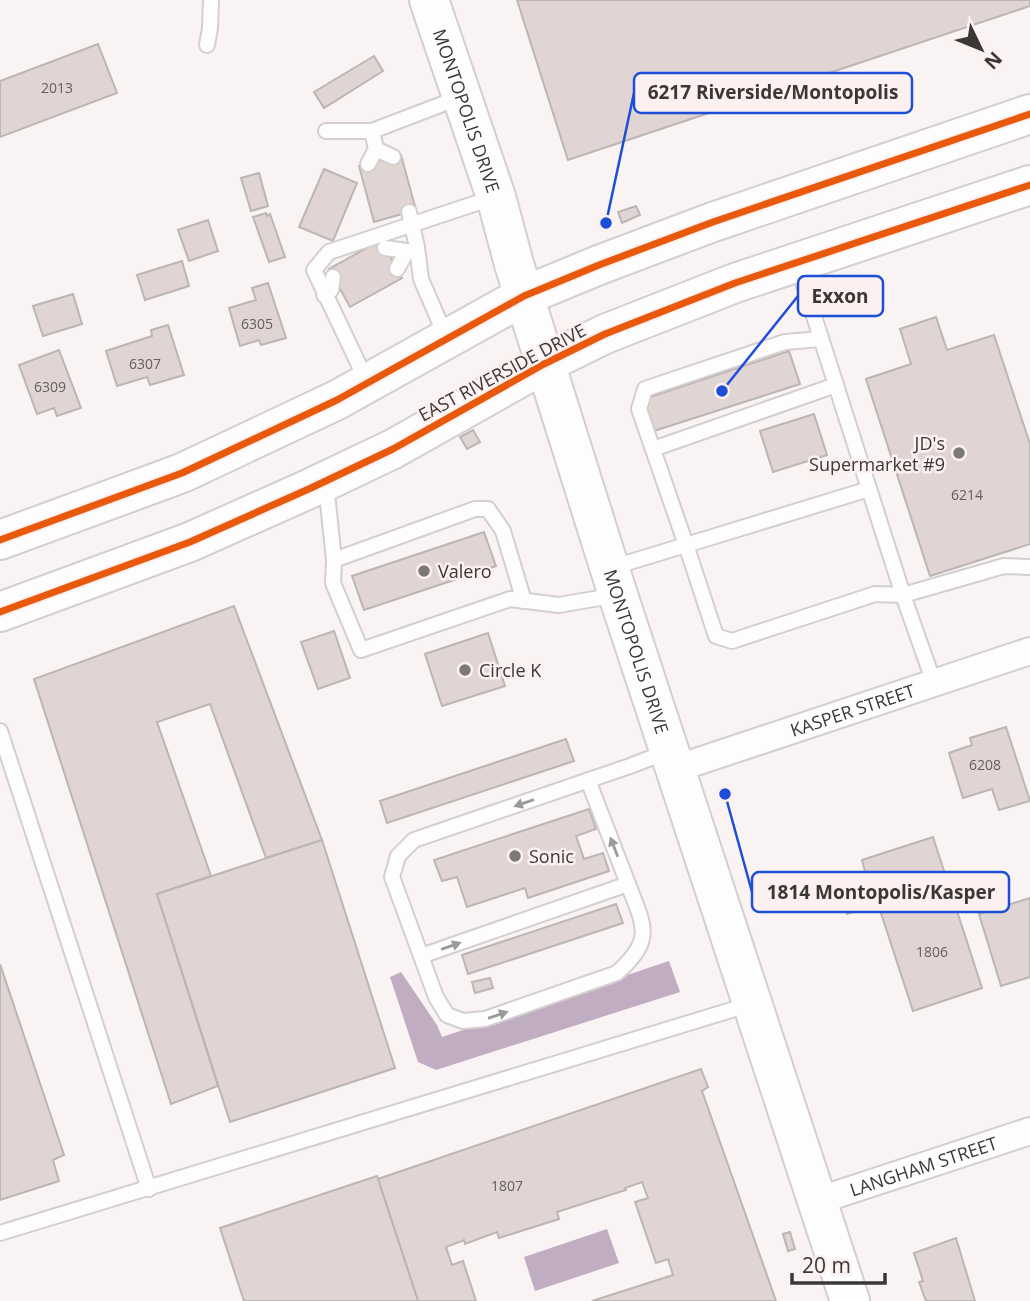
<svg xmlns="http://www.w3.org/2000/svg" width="1030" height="1301" font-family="'Open Sans',sans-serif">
  <rect width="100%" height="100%" fill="#faf3f4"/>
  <g fill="#c1adc2">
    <polygon points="669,961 680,992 436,1070 418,1062 390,977 401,972 437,1025 442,1037"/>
    <polygon points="607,1229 619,1263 535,1291 524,1257"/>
  </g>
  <g fill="#e1d5d4" stroke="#bbb5b5" stroke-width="2">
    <polygon points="517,0 1030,0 1030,6 568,160"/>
    <polygon points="98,44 117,93 0,137 0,81"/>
    <polygon points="374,56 383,71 324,108 314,92"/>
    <polygon points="401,155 416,210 374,222 359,166"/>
    <polygon points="324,169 357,183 333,241 299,227"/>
    <polygon points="259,173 268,206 251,211 241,178"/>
    <polygon points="636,206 640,215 622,223 618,212"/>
    <polygon points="266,213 267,216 270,214 285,257 269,262 253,217"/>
    <polygon points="208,220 218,251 189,261 178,230"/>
    <polygon points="381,240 402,278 350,307 329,269"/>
    <polygon points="182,261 189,286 145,300 137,275"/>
    <polygon points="268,283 286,338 261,345 259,340 240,346 229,308 256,300 252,288"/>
    <polygon points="73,294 82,324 43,336 33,306"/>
    <polygon points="936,317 947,350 994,335 1030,444 1030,544 930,576 866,379 911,364 900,329"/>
    <polygon points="168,325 184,375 150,385 147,377 117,386 106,351 152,336 151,330"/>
    <polygon points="59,350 81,408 57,416 54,408 37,414 19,365"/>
    <polygon points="789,351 800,384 654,431 644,399"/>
    <polygon points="814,414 827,455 773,472 760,431"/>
    <polygon points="473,430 480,442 467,449 460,437"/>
    <polygon points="484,532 496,566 364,610 352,576"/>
    <polygon points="234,606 322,840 266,858 210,704 157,722 211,876 157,894 218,1086 171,1104 34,679"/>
    <polygon points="334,631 350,678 318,689 301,642"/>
    <polygon points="488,633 505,686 442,706 425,654"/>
    <polygon points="1006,727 1030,801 999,810 992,789 963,798 949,753 972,745 970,738"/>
    <polygon points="566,739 574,761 387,823 380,801"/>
    <polygon points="589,809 596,829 576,836 584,859 603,853 609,871 528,898 525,888 467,907 457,877 442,881 434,860"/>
    <polygon points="933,837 982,988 913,1011 878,904 847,914 838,884 866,875 862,860"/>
    <polygon points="322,840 395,1068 230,1122 157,894"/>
    <polygon points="1030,898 1030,977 1001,986 979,914"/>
    <polygon points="616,904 623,923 468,974 462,955"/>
    <polygon points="0,964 64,1155 53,1160 59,1181 0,1200"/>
    <polygon points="490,978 493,988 475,993 472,982"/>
    <polygon points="701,1069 708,1087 702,1091 776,1301 592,1301 673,1275 668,1259 656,1263 635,1202 648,1198 642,1182 625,1188 626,1190 557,1212 559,1219 499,1238 497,1232 465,1244 464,1240 446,1247 452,1265 463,1261 476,1301 418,1301 378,1179"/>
    <polygon points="377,1176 418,1301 244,1301 220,1228"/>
    <polygon points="790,1232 795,1249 788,1251 783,1234"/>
    <polygon points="956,1238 975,1301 926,1301 919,1282 923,1281 914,1253"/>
  </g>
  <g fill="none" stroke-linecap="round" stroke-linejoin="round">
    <defs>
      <g id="service">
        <polyline points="207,45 210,28 211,0"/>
        <polyline points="326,131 372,131"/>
        <polyline points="376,149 393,157"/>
        <polyline points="368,164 376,149 372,131 461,97"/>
        <polyline points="409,212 417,247 421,279 446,337"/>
        <polyline points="385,248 407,251 397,269"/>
        <polyline points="324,295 331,290 333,277"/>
        <polyline points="821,339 785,342 645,389 639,409 686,545 869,489"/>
        <polyline points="367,382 314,270 329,252 495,197"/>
        <polyline points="653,449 836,385"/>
        <polyline points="326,484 334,560 333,583 361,650 510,599 559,605 617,595"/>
        <polyline points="334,560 475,509 488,509 503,531 524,601"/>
        <polyline points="610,568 686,545 716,636 732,641 875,594 903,595 797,263"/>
        <polyline points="934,683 903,595 1004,566 1030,567"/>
        <polyline points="0,731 149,1189"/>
        <polyline points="588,780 628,884 421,956 392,877 398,856 414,840 630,766 666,752"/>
        <path d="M 421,956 L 436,997 L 447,1015 L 463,1021 L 485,1019 L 617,973 C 655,939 644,926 628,884"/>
        <polyline points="0,1233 751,1004"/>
      </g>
      <g id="minor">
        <path id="s1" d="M 675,769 L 1030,651"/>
        <path id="s2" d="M 817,1201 L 1030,1131"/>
      </g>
      <g id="secondary">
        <path id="s3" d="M 429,0 L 496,197 L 514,264 L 618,595 L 850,1301"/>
      </g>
      <g id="primary">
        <polyline points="0,540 182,473 337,400 524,296 599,265 713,222 1030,114"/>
        <polyline points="0,612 190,542 311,488 393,449 544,364 605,334 735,283 1030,185"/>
      </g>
    </defs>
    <use href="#service" stroke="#d4cfcf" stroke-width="18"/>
    <use href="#minor" stroke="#d4cfcf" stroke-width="30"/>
    <use href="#secondary" stroke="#d4cfcf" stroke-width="42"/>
    <use href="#primary" stroke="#d4cfcf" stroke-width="42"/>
    <use href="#service" stroke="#fefdfd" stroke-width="14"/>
    <use href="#minor" stroke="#fefdfd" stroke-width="26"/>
    <use href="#secondary" stroke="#fefdfd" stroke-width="38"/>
    <use href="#primary" stroke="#fefdfd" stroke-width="38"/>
    <defs>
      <g id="cycleway">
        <polyline points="0,540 182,473 337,400 524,296 599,265 713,222 1030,114"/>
        <polyline points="0,612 190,542 311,488 393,449 544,364 605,334 735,283 1030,185"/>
      </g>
    </defs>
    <use href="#cycleway" stroke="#fdf0f1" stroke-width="11"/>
    <use href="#cycleway" stroke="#e8590c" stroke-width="7"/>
  </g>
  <defs><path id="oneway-solid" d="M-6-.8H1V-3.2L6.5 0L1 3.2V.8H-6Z" transform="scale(1.75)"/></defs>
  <g fill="#9c9a9a">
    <use href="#oneway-solid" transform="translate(524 803) rotate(161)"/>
    <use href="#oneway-solid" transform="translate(614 847) rotate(-111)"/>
    <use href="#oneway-solid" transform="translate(451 946) rotate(-19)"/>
    <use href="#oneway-solid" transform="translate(498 1015) rotate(-19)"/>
  </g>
  <g fill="#7e7979" stroke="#fdf0f1" stroke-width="2.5">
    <circle cx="959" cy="453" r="7"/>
    <circle cx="424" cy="571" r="7"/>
    <circle cx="465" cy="670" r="7"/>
    <circle cx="515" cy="856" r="7"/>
  </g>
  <g text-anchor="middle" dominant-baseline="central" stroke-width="5" stroke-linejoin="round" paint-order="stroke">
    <g font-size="14" fill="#645e5e">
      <text x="57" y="87">2013</text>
      <text x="257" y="323">6305</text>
      <text x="145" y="363">6307</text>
      <text x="50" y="386">6309</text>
      <text x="967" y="494">6214</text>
      <text x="985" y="764">6208</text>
      <text x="932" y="951">1806</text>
      <text x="507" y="1185">1807</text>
    </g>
    <g font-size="18" fill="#3b3737" stroke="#fdf0f1">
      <text stroke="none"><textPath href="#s3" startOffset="117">MONTOPOLIS DRIVE</textPath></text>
      <text transform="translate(502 372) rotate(-28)">EAST RIVERSIDE DRIVE</text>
      <text stroke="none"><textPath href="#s3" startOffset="684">MONTOPOLIS DRIVE</textPath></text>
      <text stroke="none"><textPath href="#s1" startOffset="187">KASPER STREET</textPath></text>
      <text stroke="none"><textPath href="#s2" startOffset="112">LANGHAM STREET</textPath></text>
    </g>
    <g font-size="18" fill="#3b3737" stroke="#fdf0f1" text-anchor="start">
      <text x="945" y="443" text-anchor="end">JD's<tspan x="945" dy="21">Supermarket #9</tspan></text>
      <text x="438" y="571">Valero</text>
      <text x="479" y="670">Circle K</text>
      <text x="529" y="856">Sonic</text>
    </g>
  </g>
  <path fill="none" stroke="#1d4ed8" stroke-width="2.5" d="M606 223L634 93M722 391L798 296M725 794L752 892"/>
  <g fill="#1d4ed8" stroke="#fdf0f1" stroke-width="2.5">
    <circle cx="606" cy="223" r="7"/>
    <circle cx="722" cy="391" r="7"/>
    <circle cx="725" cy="794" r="7"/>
  </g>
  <g fill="#fdf0f1" stroke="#1d4ed8" stroke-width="2.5">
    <rect x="634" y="73" width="278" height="40" rx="7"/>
    <rect x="798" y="276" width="85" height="40" rx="7"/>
    <rect x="752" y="872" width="257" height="40" rx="7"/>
  </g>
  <g font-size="19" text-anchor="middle" font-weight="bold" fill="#3b3737">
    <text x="773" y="99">6217 Riverside/Montopolis</text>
    <text x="840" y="303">Exxon</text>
    <text x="881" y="899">1814 Montopolis/Kasper</text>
  </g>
  <g transform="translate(981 49) rotate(133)" stroke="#fdf0f1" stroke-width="5" paint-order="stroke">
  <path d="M0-5L12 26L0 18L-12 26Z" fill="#3b3737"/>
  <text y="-10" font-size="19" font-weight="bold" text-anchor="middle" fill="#3b3737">N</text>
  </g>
  <path d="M792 1273v10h93v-10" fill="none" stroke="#3b3737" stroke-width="3.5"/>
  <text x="802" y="1273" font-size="21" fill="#3b3737" stroke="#fdf0f1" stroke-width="5" paint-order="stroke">20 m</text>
</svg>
